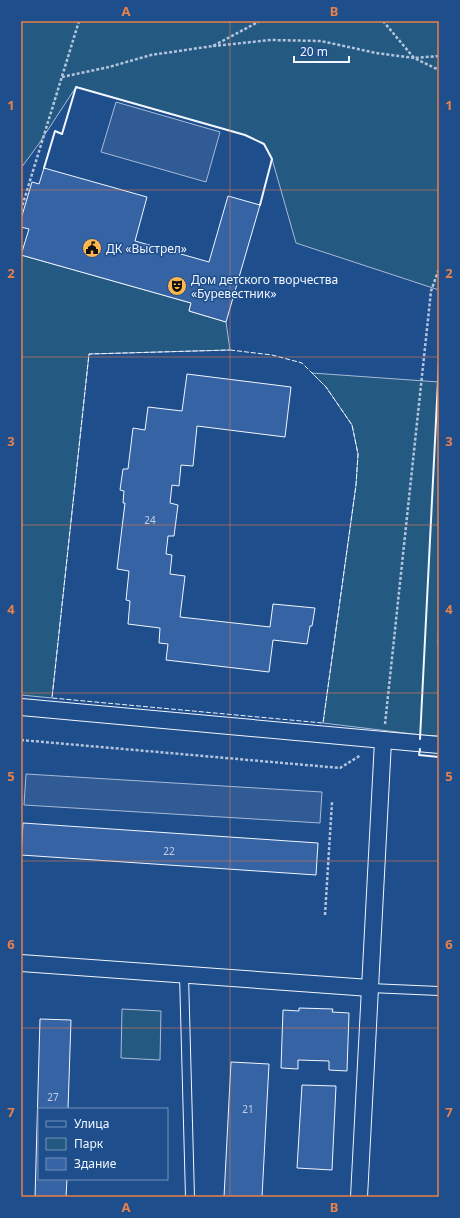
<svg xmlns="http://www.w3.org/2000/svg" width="460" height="1218" font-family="'Noto Sans',sans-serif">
  <rect width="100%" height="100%" fill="#1f4e8c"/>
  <g fill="#245a82" stroke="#a8bbd7">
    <polygon points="21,21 439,21 439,290 296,243 272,159 264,144 245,135 76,87 38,145 21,168"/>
    <polygon points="21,255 191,303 189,311 226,322 230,350 89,354 52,698 21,695"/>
    <polygon points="312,373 439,382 439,624 438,644 439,644 439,736 421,735 323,723 356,485 358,454 352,425 326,387"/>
    <polygon points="122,1009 161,1011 160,1060 121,1058"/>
  </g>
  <g fill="#305b95" stroke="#a8bbd7">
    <polygon points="116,102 220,132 206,182 101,152"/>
    <polygon points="26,774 322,792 320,823 24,805"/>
  </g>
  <g fill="#3563a3" stroke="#f2f6ff">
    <polygon points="44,168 147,197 135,241 209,262 228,196 260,205 226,322 189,311 191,303 21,255 29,229 21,227 21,219 32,182 39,184"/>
    <polygon points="187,374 291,387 285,437 197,426 193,466 181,465 179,486 172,485 170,503 178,505 174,536 168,536 166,554 172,555 170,574 185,576 180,617 270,627 273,604 315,608 312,626 310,626 307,644 273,640 269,672 166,660 168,644 159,643 160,628 128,624 130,601 126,600 129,571 117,569 125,503 123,503 124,491 120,490 123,469 128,469 133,428 145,430 148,407 182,411"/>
    <polygon points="23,823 318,843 316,875 21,855"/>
    <polygon points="299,1008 333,1009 332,1012 349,1013 347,1071 329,1070 329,1061 298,1060 298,1069 281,1068 283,1010 299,1011"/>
    <polygon points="40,1019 71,1020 68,1109 39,1109 39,1179 67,1179 66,1197 35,1197"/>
    <polygon points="231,1062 269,1064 262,1197 224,1197"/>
    <polygon points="302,1085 336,1086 332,1170 297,1168"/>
  </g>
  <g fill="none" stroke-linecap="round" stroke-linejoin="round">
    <defs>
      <g id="service">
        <polyline points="184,975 190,1197"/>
        <polyline points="370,988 439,991"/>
      </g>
      <g id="minor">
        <polyline points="21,707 439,745"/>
        <polyline points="21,963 370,988"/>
        <polyline points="359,1197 383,741"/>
      </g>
    </defs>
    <use href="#service" stroke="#f2f6ff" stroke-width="10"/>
    <use href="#minor" stroke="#f2f6ff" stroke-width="18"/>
    <g stroke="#b3c4dc" stroke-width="2.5" stroke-dasharray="3 2" stroke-linecap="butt">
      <polyline points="383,21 414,58 439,56"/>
      <polyline points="213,46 271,40 321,41 376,53 414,58 439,70"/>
      <polyline points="62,77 109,67 151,55 213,46 260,21"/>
      <polyline points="21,210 79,21"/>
      <polyline points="385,724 431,291 439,269"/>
      <polyline points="21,740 340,768 361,755"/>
      <polyline points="325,915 332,802"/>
    </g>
    <use href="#service" stroke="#1f4e8c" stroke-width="8"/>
    <use href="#minor" stroke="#1f4e8c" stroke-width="16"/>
    <polygon stroke="#f2f6ff" stroke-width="1" stroke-dasharray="5 2" stroke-linecap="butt" points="230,350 272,355 302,363 326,387 352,425 358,454 356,485 323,723 52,698 89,354"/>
    <g stroke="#f2f6ff" stroke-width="2">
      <polyline points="44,168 55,131 62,134 76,87 245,135 264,144 272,159 260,205"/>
      <polyline points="420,739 439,361"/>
      <polyline points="420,749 419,755 439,757"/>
    </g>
  </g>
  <path fill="none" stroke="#ea8049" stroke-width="1" stroke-opacity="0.55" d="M 230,21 L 230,1197M 21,190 L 439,190M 21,357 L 439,357M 21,525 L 439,525M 21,693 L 439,693M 21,861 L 439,861M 21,1028 L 439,1028"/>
  <defs>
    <symbol id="civic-disc" viewBox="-11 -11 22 22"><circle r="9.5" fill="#ffb74d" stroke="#1f4e8c"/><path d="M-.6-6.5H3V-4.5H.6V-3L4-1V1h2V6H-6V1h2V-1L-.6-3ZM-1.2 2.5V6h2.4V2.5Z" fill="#111"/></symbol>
    <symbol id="theatre-disc" viewBox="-11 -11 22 22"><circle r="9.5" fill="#ffb74d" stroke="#1f4e8c"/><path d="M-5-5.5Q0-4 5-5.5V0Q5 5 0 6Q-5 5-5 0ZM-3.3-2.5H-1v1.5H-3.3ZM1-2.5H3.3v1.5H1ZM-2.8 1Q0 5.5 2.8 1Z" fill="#111"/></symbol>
  </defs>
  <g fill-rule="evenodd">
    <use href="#civic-disc" x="81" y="237" width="22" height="22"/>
    <use href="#theatre-disc" x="166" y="275" width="22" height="22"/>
  </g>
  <g text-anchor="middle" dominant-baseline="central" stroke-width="3" stroke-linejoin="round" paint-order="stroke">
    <g font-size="10" fill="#c3d1e8">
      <text x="150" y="520">24</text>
      <text x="169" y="851">22</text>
      <text x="53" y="1097">27</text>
      <text x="248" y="1109">21</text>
    </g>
    <g font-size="12" fill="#f2f6ff" stroke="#1f4e8c" text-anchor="start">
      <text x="106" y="248">ДК «Выстрел»</text>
      <text x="191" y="279">Дом детского творчества<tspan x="191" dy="14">«Буревестник»</tspan></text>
    </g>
  </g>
  <rect width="460" height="1218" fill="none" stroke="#1f4e8c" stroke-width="44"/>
  <rect x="38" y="1108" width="130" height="72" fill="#1f4e8c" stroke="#7391ba"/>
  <rect x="46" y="1121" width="20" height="6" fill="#1f4e8c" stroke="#7391ba"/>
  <text x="74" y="1128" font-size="12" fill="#f2f6ff">Улица</text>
  <rect x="46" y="1138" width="20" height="12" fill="#245a82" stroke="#7391ba"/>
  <text x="74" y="1148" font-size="12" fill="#f2f6ff">Парк</text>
  <rect x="46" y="1158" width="20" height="12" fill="#3563a3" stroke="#7391ba"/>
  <text x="74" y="1168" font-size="12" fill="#f2f6ff">Здание</text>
  <path d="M294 56v6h55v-6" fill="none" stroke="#f2f6ff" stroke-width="2"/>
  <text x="300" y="56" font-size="12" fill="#f2f6ff" stroke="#1f4e8c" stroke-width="3" paint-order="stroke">20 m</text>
  <rect x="22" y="22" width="416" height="1174" fill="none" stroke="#ea8049" stroke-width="1.5"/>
  <g font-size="13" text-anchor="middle" font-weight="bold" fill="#ea8049">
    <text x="126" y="16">A</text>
    <text x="334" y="16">B</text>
    <text x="11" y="110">1</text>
    <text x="449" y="110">1</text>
    <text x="11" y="278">2</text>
    <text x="449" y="278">2</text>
    <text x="11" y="446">3</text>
    <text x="449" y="446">3</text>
    <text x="11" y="614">4</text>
    <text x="449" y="614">4</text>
    <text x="11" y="781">5</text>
    <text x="449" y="781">5</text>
    <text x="11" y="949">6</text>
    <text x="449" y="949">6</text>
    <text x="11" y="1117">7</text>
    <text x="449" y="1117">7</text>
    <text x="126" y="1212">A</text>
    <text x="334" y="1212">B</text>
  </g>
</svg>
